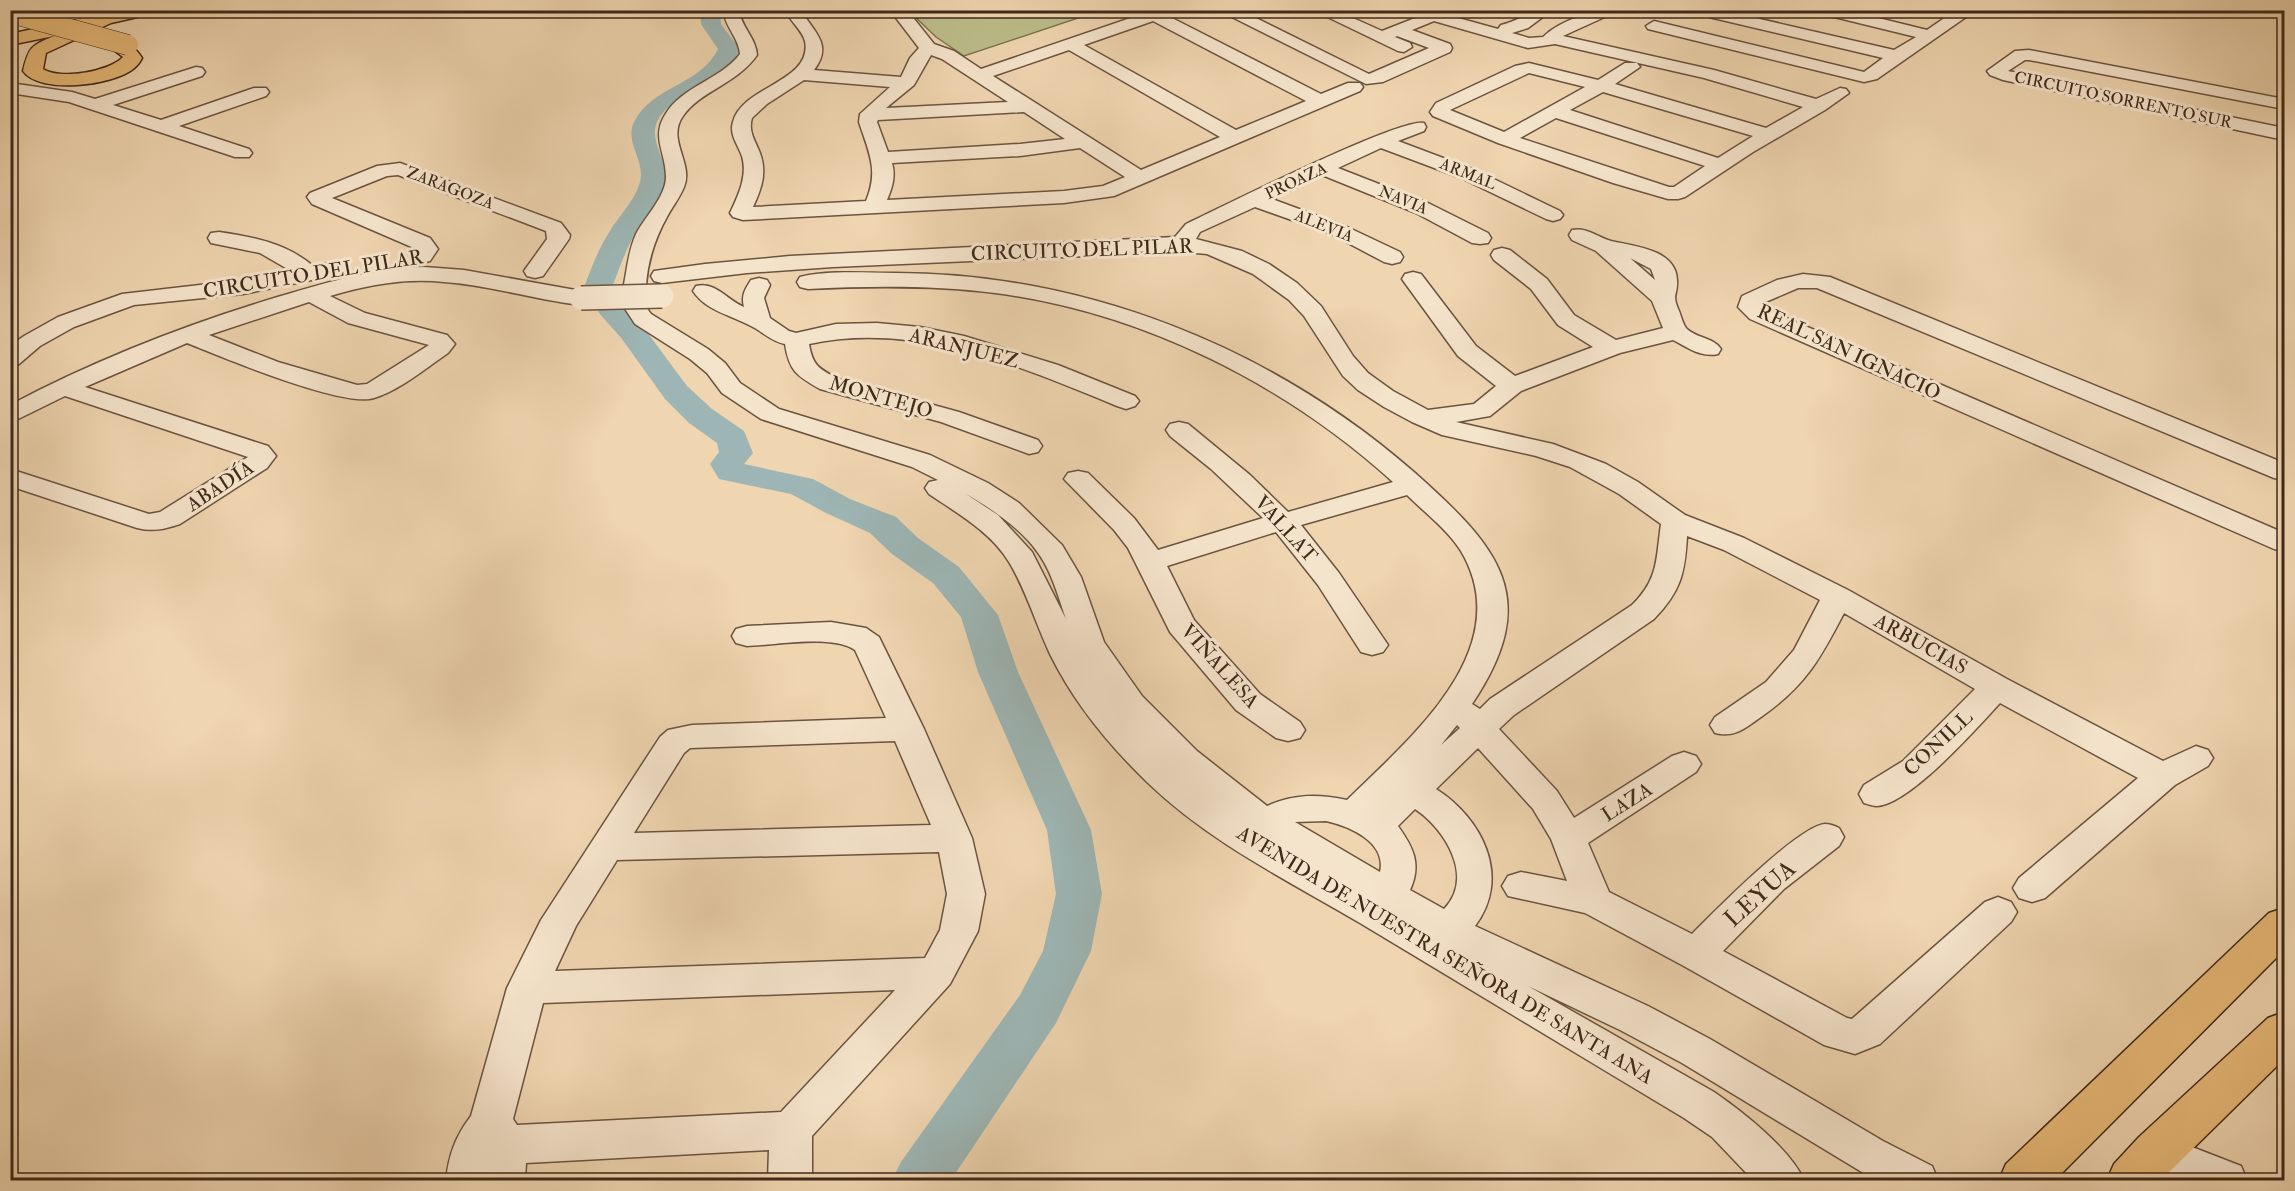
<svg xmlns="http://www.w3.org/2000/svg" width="2295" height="1191" font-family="'IM FELL Double Pica',serif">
  <rect width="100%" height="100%" fill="#efd5b0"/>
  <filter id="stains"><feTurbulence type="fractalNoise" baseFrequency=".00333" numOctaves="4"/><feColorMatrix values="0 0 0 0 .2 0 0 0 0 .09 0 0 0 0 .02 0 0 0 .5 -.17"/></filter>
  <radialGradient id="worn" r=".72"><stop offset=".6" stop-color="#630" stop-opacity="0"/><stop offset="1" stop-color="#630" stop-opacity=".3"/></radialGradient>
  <polygon fill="#bbbd8a" stroke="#7d7352" stroke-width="1.5" points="909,11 1099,11 964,56 936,37"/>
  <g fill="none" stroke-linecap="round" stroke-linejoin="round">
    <path fill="#9db6b5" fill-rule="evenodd" d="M 700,10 L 720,10 L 721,24 L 740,49 C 719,93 676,89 658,120 C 647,140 669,161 665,183 C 661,200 646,215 637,230 C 627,247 620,266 613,285 L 622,304 L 644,328 L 687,386 L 712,409 L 744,431 L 753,453 L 744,464 L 813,479 L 850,499 L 896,517 L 918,538 L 959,567 L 998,615 L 1018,672 L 1091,830 L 1102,894 L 1091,951 L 1056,1023 L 951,1180 L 892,1180 L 901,1162 L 1020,995 L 1043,951 L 1056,894 L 1047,830 L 978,672 L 961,617 L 933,583 L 892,554 L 870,533 L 826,513 L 791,494 L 719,479 L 710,464 L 719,452 L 717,443 L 689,423 L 665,399 L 622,339 L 599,313 L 585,285 C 592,266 599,248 610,231 C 620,214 639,197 641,176 C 642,158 625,140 634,122 C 652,86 701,85 718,49 L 701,24 Z"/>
    <defs>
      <g id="minor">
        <polygon points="58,10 76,10 80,16 78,19 66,19"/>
        <path d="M 723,10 L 739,10 C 741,27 756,38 757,55 C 737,84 700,91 683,116 C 666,140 694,163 684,187 C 680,197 673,206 668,215 C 655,238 648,259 646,285 C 644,298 642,303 651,314 L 708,349 L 725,363 L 740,383 L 779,409 L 930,455 L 988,483 L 1019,503 L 1062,545 L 1081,577 L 1104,642 L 1142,696 L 1197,751 L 1267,806 C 1294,794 1318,794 1347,800 C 1409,739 1519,649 1461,551 C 1448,530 1425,513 1407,495 L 1301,525 L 1339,573 L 1388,645 L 1383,652 L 1372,655 L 1361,652 L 1318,585 L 1276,532 L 1167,566 L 1194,620 L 1260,694 L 1300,722 L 1305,730 L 1300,738 L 1288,741 L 1276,738 L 1236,710 L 1170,632 L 1128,548 L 1114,530 L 1064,479 L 1068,473 L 1078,471 L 1088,473 L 1134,518 L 1158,550 L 1263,518 L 1211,469 L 1170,436 L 1166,430 L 1170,424 L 1179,422 L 1188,424 L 1250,475 L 1288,512 L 1393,482 C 1284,383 1141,312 995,293 C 933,285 870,286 808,289 L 800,287 L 797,282 L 800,277 C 829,270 864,273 894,273 C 1085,273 1273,348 1415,473 C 1498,547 1544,597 1472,704 L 1480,709 L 1490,699 L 1632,605 C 1659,579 1656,558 1661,524 L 1619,494 L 1570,467 L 1536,456 L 1442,435 L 1412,422 L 1384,407 L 1358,390 L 1343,376 L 1304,316 L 1289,300 L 1253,274 L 1207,254 L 1162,250 L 1087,256 L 833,267 L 747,273 L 662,283 L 654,281 L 651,276 L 654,271 L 705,264 L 790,256 L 1175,237 L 1186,224 C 1220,208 1401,117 1424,123 L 1426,127 L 1424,131 L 1398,141 L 1475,170 L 1560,211 L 1563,215 L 1560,219 L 1553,221 L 1546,219 L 1461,178 L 1381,148 L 1338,168 L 1430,204 L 1488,233 L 1491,238 L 1488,243 L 1480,244 L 1472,243 L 1416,213 L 1322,175 L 1272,199 L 1345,226 L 1400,252 L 1403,257 L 1400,262 L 1392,264 L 1384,262 L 1331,234 L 1255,207 L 1200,232 L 1196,239 L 1242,251 L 1269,264 L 1297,283 L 1321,306 L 1353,356 L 1368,373 L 1393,391 L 1428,410 L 1474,404 L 1496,386 L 1458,356 L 1402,279 L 1405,274 L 1413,272 L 1421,274 L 1476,346 L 1515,376 L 1593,347 L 1558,325 L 1531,289 L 1494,260 L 1491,255 L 1494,250 L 1502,248 L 1510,250 L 1547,279 L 1574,315 L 1616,340 L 1663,328 L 1652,301 L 1596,251 L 1572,240 L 1569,235 L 1572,230 C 1587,227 1597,237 1611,241 C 1633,246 1676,249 1677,280 C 1678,296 1671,293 1679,311 C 1681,316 1683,324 1686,328 C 1695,338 1713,337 1721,349 L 1718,354 C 1701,358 1687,347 1673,340 L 1620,353 L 1521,391 L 1490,416 L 1456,422 L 1553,444 L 1606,464 L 1638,482 L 1685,515 L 1744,538 L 1848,590 L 2007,679 L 2163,761 L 2196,746 L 2208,750 L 2213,758 L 2208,766 L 2175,785 L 2045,898 L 2032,902 L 2019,898 L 2013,888 L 2019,878 L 2138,778 L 2000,703 C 1977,728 1910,804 1877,806 C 1873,806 1868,804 1864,803 L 1859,794 L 1864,785 L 1903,761 L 1975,689 L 1844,613 C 1819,661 1805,686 1761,717 C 1745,728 1735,738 1715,733 L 1710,725 L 1715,717 L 1766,682 L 1794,650 L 1820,600 L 1724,550 L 1687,536 C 1685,573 1681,591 1654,619 L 1514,715 L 1499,729 L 1557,791 L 1574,818 L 1672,756 L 1684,752 L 1696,756 L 1701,764 L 1696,772 L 1588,843 L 1609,892 L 1692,934 C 1714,912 1798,826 1825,824 C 1829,824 1835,826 1839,828 L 1844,837 L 1839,846 L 1784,889 L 1723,951 L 1847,1018 L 1852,1019 L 1985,902 L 1998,897 L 2011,902 L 2017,912 L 2011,922 L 1880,1044 L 1855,1054 L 1824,1045 L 1682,965 L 1585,913 L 1508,896 L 1502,886 L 1508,876 L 1521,872 L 1567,881 L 1551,839 L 1533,809 L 1478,748 L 1436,789 C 1482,818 1512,877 1475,926 L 1648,1006 L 1710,1039 L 1883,1141 L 1932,1166 L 1938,1180 L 1875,1180 L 1682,1063 L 1620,1030 L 1528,986 L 1714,1092 C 1743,1112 1789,1148 1804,1180 L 1753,1180 L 1712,1137 L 1684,1118 C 1576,1054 1469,988 1360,923 C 1287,880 1209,842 1147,782 C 1108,744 1074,703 1050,654 C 1036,624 1026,590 1009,562 C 991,532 957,513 929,494 L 925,488 L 929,482 L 938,480 L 912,467 L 761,419 L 722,393 L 707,373 L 690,359 L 635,324 L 620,301 C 627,279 626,256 636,234 C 645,217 666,196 666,177 C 666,153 651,137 665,115 C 682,86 720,80 740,54 C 739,38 725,27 723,10 ZM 1630,258 L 1651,269 L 1655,280 ZM 966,494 C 989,507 1020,528 1036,550 C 1051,569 1058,596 1066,619 L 1032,552 L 998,515 ZM 1457,725 L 1460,728 L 1441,745 ZM 1415,809 C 1445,829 1475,877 1444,909 L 1410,890 C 1422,864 1413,847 1398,826 ZM 1326,821 C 1349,826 1387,842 1380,872 L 1295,822 Z"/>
        <path d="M 785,10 L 801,10 C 813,32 834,44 814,70 L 901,77 L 910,58 L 919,48 L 890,10 L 907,10 L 934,44 L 954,51 L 981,69 L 1154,10 L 1179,10 L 1168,16 L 1321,94 L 1348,83 L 1360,83 L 1363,87 L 1360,91 L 1114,196 L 1064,203 L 743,220 L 733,217 L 730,213 C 738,196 748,176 742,156 C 738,145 729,134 733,122 C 742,86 813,82 805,41 C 802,30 790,21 785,10 ZM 1153,21 L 1306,101 L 1236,130 L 1084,45 ZM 1069,50 L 1220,137 L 1141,170 L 993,76 ZM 931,55 L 942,59 L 1008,102 L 886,108 L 914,85 ZM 804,80 L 890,87 L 860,114 L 859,122 C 869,153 879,170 866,201 L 753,207 C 760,192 766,177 762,160 C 759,145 747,134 752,118 L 767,104 ZM 1024,112 L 1065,139 L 1020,144 L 888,152 L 877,122 L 878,120 ZM 1080,148 L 1125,177 L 1103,186 L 1064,191 L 887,200 C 892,188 896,176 892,163 L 1020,156 Z"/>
        <path d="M 1218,10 L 1240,10 L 1369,74 L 1429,48 L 1397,36 L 1395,37 L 1410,43 L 1412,47 L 1404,52 L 1398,51 L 1313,10 L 1335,10 L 1382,31 L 1433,11 L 1498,29 L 1501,25 C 1523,19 1528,10 1552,10 L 1528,28 L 1512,33 L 1529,38 L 1543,37 C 1562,19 1594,10 1620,10 L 1563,36 L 1714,70 L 1816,99 L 1840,88 L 1846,89 L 1849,93 L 1825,110 L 1753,152 L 1685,197 L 1678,199 L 1668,199 L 1613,183 L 1498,143 L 1433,116 L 1430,112 L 1436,103 L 1515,66 L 1529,63 L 1598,80 L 1625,63 L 1637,63 L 1640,67 L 1615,84 L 1766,128 L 1803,107 L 1704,78 L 1555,44 L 1528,48 L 1434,21 L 1412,30 L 1450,44 L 1452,48 L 1450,52 L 1383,82 L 1366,84 ZM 1529,73 L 1585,87 L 1504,132 L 1450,110 ZM 1603,92 L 1753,136 L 1718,158 L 1570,110 ZM 1556,118 L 1705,166 L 1674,187 L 1669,187 L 1520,138 Z"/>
        <polygon points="1721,10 1894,50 1916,37 1818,13 1816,10 1846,10 1927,30 1956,10 1976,10 1877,79 1864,82 1648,29 1646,26 1654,21 1864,72 1883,58 1709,17 1707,14 1709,11"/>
        <polygon points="2029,50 2284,99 2284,109 2029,60 2025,60 2008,71 2284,128 2284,140 2003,80 1990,75 1987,71 2015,51"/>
        <polygon points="196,67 202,68 205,72 202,76 113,105 161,120 254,88 266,88 269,92 266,96 179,126 249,149 252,153 249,157 235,157 69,102 10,93 10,83 72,92 95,99"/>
        <polygon points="400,163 561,223 570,235 569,239 543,276 535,278 527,276 524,271 547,239 546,231 398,175 387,176 332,198 430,238 438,249 430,261 422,263 414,261 411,256 416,249 414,248 312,204 307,197 310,193 377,166"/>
        <path d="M 219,232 C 253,237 286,243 313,266 L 333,262 L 341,264 L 344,269 L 341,274 L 243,294 L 134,305 L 74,327 L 40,346 L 19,364 L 10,366 L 10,346 L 24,336 L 58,317 L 122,294 L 243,280 L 291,271 L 260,253 L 211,243 L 208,238 L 211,233 Z"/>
        <path d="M 424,267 L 464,270 L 581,291 L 589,293 L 592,298 L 589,303 L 581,305 C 535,300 490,285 444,282 C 405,278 368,285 330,296 L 365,313 L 447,335 L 455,344 L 448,353 C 426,368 400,390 374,398 C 343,408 222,357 187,343 L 85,387 L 268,446 L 276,456 L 267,468 L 180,524 C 165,529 153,532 137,528 L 10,486 L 10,469 L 149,514 L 160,512 L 248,457 L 65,396 L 10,423 L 10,405 C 97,359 187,324 281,296 C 328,282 375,268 424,267 ZM 309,302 L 348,323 L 429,345 L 367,384 L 357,385 L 278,362 L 209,335 Z"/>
        <polygon points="1803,274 1830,277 2284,463 2284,480 2274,478 1817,288 1798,288 1761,304 1766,309 2284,533 2284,551 2274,549 1750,319 1738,307 1742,296 1777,280"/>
        <path d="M 759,278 L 767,280 L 770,285 L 764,298 L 770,318 L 789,331 L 796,333 L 836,324 L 877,323 L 920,327 L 964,336 L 1058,365 L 1135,396 L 1139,401 L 1135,406 L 1126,409 L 1117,406 C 1020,366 915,321 809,344 C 813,367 819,368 838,379 L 959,412 L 1038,440 L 1042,446 L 1038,452 L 1029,454 L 941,422 L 820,389 C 797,376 789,371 785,344 C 771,341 763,332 751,326 C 731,315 706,311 693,291 L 696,286 C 715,281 727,300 744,307 C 741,296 745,289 751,280 Z"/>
        <path d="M 831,622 L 866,628 L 879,637 L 924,729 L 972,838 L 985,894 L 978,931 L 950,984 L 812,1136 L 812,1180 L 768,1180 L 769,1150 L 526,1163 L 525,1180 L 446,1180 C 449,1155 455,1137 471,1116 L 507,988 L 541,920 L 660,737 L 668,730 L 692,725 L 886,718 L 855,650 C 833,634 775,645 747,646 L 736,643 L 732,636 L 736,629 L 747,626 ZM 895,741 L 931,825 L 634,833 L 684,753 L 690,748 ZM 939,852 L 947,894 L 940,930 L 925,958 L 555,971 L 576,926 L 617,860 ZM 895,990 L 781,1112 L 517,1125 L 513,1119 L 543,1003 Z"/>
        <polygon points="2156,1133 2241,1166 2247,1180 2177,1180 2141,1166 2134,1152 2141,1138"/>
      </g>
      <g id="major">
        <polygon points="2284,908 2284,950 2055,1180 1999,1180 2006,1164 2269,913"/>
        <polygon points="2284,1012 2284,1059 2161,1180 2107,1180 2114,1164 2139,1137 2268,1018"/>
      </g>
      <path id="highway" d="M 119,10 L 153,10 L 151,14 L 111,23 L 46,53 L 43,69 C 60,80 109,72 123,57 L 110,47 L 112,43 C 126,40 135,47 142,58 C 140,62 137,66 133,69 C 113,85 40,95 23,71 C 29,46 31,46 54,36 L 10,45 L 10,34 Z"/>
    </defs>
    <use href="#minor" stroke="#6b543f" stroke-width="3"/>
    <use href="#major" stroke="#3f2919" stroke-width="3"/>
    <use href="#highway" stroke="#3f2919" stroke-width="3"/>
    <use href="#minor" fill="#f5e4cc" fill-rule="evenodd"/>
    <use href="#major" fill="#e8ba78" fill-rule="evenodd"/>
    <use href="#highway" fill="#e8ba78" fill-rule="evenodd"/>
    <defs>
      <polyline id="minor-bridge" points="581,298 662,296"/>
      <polyline id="highway-bridge" points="11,13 128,45"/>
    </defs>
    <use href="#minor-bridge" stroke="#6b543f" stroke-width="26" stroke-linecap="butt"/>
    <use href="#highway-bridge" stroke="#3f2919" stroke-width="21" stroke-linecap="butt"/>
    <use href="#minor-bridge" stroke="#f5e4cc" stroke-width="23"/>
    <use href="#highway-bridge" stroke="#e8ba78" stroke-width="20"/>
  </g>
  <g text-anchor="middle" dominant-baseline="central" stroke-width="6" stroke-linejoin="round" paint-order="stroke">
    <g font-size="16" fill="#3f2919" stroke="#f5e4cc">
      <text transform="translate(2123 100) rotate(12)">CIRCUITO SORRENTO SUR</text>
      <text transform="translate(1468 174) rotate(22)">ARMAL</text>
      <text transform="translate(1296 181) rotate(-25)">PROAZA</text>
      <text transform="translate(450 188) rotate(21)">ZARAGOZA</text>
      <text transform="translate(1403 200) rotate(22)">NAVIA</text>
      <text transform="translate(1324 226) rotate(22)">ALEVIA</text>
    </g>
    <g font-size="20" fill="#3f2919" stroke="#f5e4cc">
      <text transform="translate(1082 250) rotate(-2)">CIRCUITO DEL PILAR</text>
      <text transform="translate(313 274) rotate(-9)">CIRCUITO DEL PILAR</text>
      <text transform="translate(964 348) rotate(14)">ARANJUEZ</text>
      <text transform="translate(1849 352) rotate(25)">REAL SAN IGNACIO</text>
      <text transform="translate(881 397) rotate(16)">MONTEJO</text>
      <text transform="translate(220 486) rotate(-33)">ABADÍA</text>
      <text transform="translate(1286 529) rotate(48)">VALLAT</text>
      <text transform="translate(1921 644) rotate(29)">ARBUCIAS</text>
      <text transform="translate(1220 666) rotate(48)">VIÑALESA</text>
      <text transform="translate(1938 743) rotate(-43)">CONILL</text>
      <text transform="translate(1627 802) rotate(-32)">LAZA</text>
      <text transform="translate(1445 955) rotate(31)">AVENIDA DE NUESTRA SEÑORA DE SANTA ANA</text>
    </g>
    <g font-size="24" fill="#3f2919" stroke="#f5e4cc">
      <text transform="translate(1760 894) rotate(-42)">LEYUA</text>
    </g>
  </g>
  <rect width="2295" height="1191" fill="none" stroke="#efd5b0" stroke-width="36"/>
  <rect x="12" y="12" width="2271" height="1167" fill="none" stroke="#3f2919" stroke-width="3"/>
  <rect x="18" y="18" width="2259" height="1155" fill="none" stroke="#3f2919" stroke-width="1.5"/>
  <rect width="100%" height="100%" filter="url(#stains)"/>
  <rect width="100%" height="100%" fill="url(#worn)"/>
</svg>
